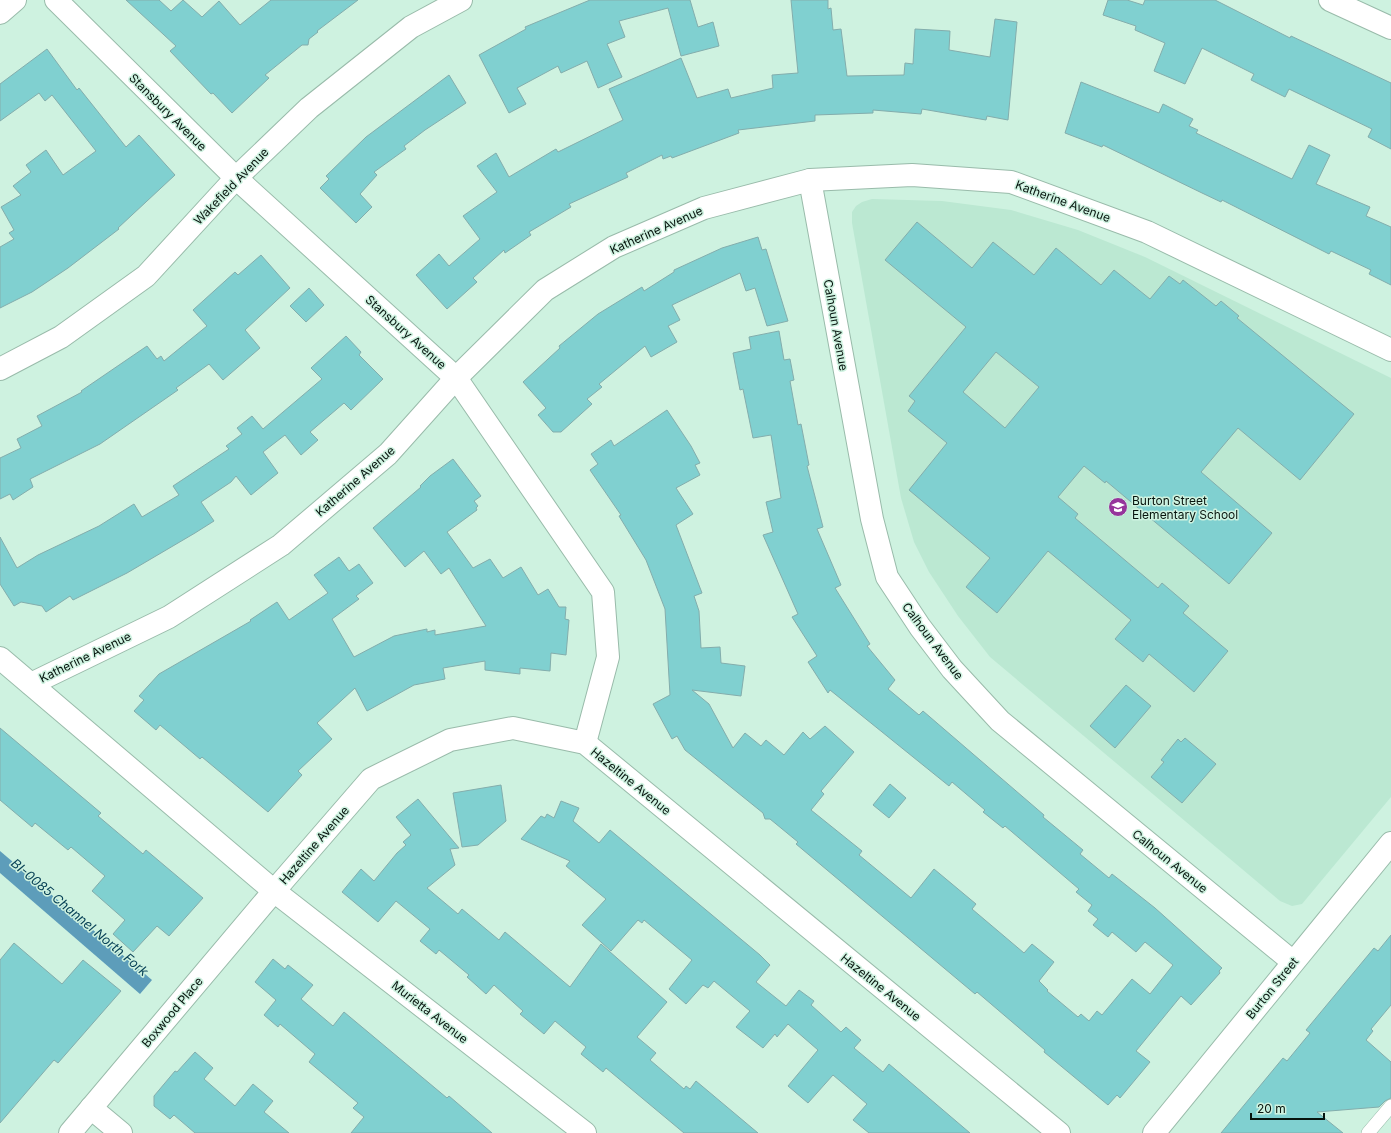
<svg xmlns="http://www.w3.org/2000/svg" width="1391" height="1133" font-family="Inter,sans-serif">
  <rect width="100%" height="100%" fill="#cef2e0"/>
  <polygon fill="#bbe8d2" points="872,199 942,201 1011,210 1078,230 1145,257 1391,378 1391,797 1302,904 1292,906 1280,901 990,657 958,616 929,572 914,542 901,498 852,223 852,212 856,206 862,202"/>
  <polygon fill="#5d9dba" points="0,851 152,980 140,994 0,873"/>
  <g fill="#80d0d0" stroke="#83adac" fill-rule="evenodd">
    <polygon points="126,0 159,0 171,11 183,0 202,17 219,1 240,25 271,0 358,0 317,31 318,32 309,39 308,45 302,45 265,75 269,78 232,113 213,93 211,94 170,51 176,46"/>
    <polygon points="590,0 690,0 698,27 713,22 719,46 681,56 668,8 619,21 625,37 607,44 622,77 598,88 587,61 561,73 558,66 517,88 526,104 509,113 479,55 526,29 525,27"/>
    <polygon points="791,0 828,0 828,9 831,8 833,30 841,29 847,76 904,75 905,63 913,64 915,29 950,31 949,50 990,57 995,19 1017,22 1008,120 987,116 986,120 922,109 921,114 873,110 873,113 815,115 815,121 738,130 739,133 672,158 671,156 663,159 662,155 626,173 628,177 569,204 571,207 529,232 531,235 505,253 504,250 473,278 477,282 447,309 416,275 439,254 449,266 480,239 463,216 497,192 477,166 496,153 509,177 556,149 558,152 623,120 609,89 681,58 697,98 728,89 731,98 773,88 772,75 798,73"/>
    <polygon points="1108,0 1127,0 1143,5 1145,0 1215,0 1290,38 1291,36 1391,83 1391,149 1368,137 1372,129 1289,89 1285,97 1251,80 1254,74 1202,48 1185,84 1154,71 1165,43 1135,30 1136,26 1103,15"/>
    <polygon points="47,49 77,90 79,88 126,147 139,135 175,175 118,228 119,229 68,268 32,292 0,308 0,247 14,239 9,233 14,230 1,207 21,195 13,186 31,172 26,165 46,150 63,175 96,151 52,95 45,101 39,93 0,121 0,84"/>
    <polygon points="449,75 466,103 425,130 404,146 406,149 374,172 377,175 360,194 372,207 356,223 320,188 329,179 326,176 366,137"/>
    <polygon points="1081,82 1159,113 1163,104 1193,119 1189,126 1198,130 1196,133 1292,179 1309,145 1330,155 1316,184 1370,207 1366,216 1391,227 1391,285 1369,274 1371,270 1331,251 1329,254 1222,200 1221,202 1202,193 1103,145 1102,147 1065,133"/>
    <path d="M 917,222 L 972,268 L 993,242 L 1034,275 L 1056,248 L 1101,285 L 1114,270 L 1150,299 L 1169,276 L 1180,284 L 1183,280 L 1216,306 L 1221,301 L 1239,316 L 1237,318 L 1354,414 L 1300,480 L 1238,428 L 1201,472 L 1272,533 L 1229,584 L 1106,481 L 1105,483 L 1084,466 L 1058,497 L 1078,514 L 1075,518 L 1158,588 L 1162,583 L 1189,606 L 1183,613 L 1228,651 L 1194,692 L 1149,654 L 1143,662 L 1115,639 L 1131,620 L 1048,551 L 997,613 L 966,587 L 990,558 L 909,490 L 947,443 L 908,411 L 915,401 L 909,396 L 966,327 L 885,260 ZM 996,352 L 1039,387 L 1005,428 L 963,392 Z"/>
    <polygon points="758,237 762,250 766,249 788,321 767,326 755,288 746,291 740,273 672,305 680,320 668,326 677,342 651,357 645,346 599,384 602,387 587,399 592,404 561,432 553,432 538,415 546,408 523,382 560,348 559,346 598,314 642,287 644,291 674,272 674,270 722,248"/>
    <polygon points="261,255 290,288 245,330 260,348 223,380 209,364 176,388 178,390 100,444 30,479 33,487 13,500 10,494 0,499 0,458 21,448 17,439 42,426 37,416 82,392 81,391 147,346 157,359 161,356 164,361 207,326 193,310 235,272 238,275"/>
    <polygon points="309,288 324,305 306,322 290,306"/>
    <polygon points="779,331 784,360 790,359 794,380 790,381 798,425 801,424 809,465 807,466 823,527 817,529 841,585 835,588 870,644 867,646 895,680 888,689 919,715 923,711 1044,815 1043,817 1083,850 1080,854 1109,878 1112,874 1155,908 1222,968 1219,971 1220,973 1191,1005 1181,996 1136,1051 1150,1062 1120,1098 1117,1095 1108,1105 1044,1052 1045,1050 977,992 975,994 796,844 798,842 770,819 765,819 763,813 685,750 677,736 672,739 653,704 670,695 665,609 646,560 619,516 621,515 590,470 598,464 591,454 611,440 614,446 667,410 691,446 700,463 695,465 700,475 676,488 693,514 676,525 702,593 694,596 699,611 701,648 720,647 721,663 745,666 741,696 692,690 709,704 733,748 745,733 761,746 766,740 784,755 803,732 810,739 825,726 854,752 821,791 824,794 811,810 862,851 859,855 911,898 934,869 976,904 972,909 1024,953 1032,944 1054,962 1039,981 1048,990 1047,991 1078,1017 1081,1014 1089,1021 1097,1011 1102,1015 1132,979 1150,994 1173,965 1145,942 1136,952 1112,932 1108,937 1093,925 1098,919 1088,911 1092,905 1076,892 1079,889 1005,826 1003,828 983,812 985,810 952,782 949,786 830,690 828,693 808,662 817,656 792,617 798,614 763,535 773,532 766,502 781,498 771,435 753,438 743,389 740,390 733,353 751,349 749,337"/>
    <polygon points="346,336 361,352 359,355 383,379 351,410 344,403 310,432 318,440 301,455 285,435 263,452 278,473 251,495 236,476 231,482 201,502 214,521 195,533 127,573 73,600 70,596 46,612 42,606 21,602 14,606 0,584 0,537 17,568 38,555 99,526 134,504 142,517 179,495 173,486 229,449 226,446 242,434 237,428 252,416 263,429 322,379 311,368"/>
    <polygon points="453,459 481,496 474,501 478,506 476,508 477,510 447,532 473,568 490,559 503,578 521,567 538,595 548,589 559,607 566,607 565,619 569,620 566,655 551,653 550,671 520,668 520,674 485,670 485,661 443,668 445,679 414,685 367,711 355,688 317,723 332,739 298,771 302,775 268,812 202,757 200,759 160,725 156,730 134,711 144,700 139,696 159,674 251,621 250,620 277,602 289,620 328,593 314,575 339,557 349,571 359,564 373,583 356,596 359,599 332,619 354,657 394,636 427,629 427,632 435,630 435,635 486,626 449,568 441,574 424,551 405,567 373,528 421,487 420,486 430,476"/>
    <polygon points="1126,685 1151,706 1115,748 1090,726"/>
    <polygon points="0,728 101,813 98,816 143,854 146,850 203,898 169,936 157,926 133,952 113,934 125,920 92,891 105,876 71,847 68,850 35,823 32,827 0,800"/>
    <polygon points="1185,738 1216,764 1182,803 1151,777 1164,762 1161,760 1178,739 1181,742"/>
    <polygon points="890,784 906,798 889,818 873,805"/>
    <polygon points="501,785 506,821 478,845 462,847 453,793"/>
    <polygon points="418,799 459,848 450,849 455,865 427,888 458,914 462,909 499,940 505,932 570,987 601,944 667,1002 637,1037 656,1053 650,1060 684,1089 686,1086 690,1089 696,1081 758,1133 684,1133 606,1068 603,1072 581,1054 586,1047 555,1021 544,1034 520,1014 523,1011 494,985 486,994 467,977 469,975 439,950 436,954 420,941 430,929 396,901 378,922 342,892 361,869 374,881 397,853 406,845 403,842 411,835 396,817"/>
    <polygon points="561,801 579,808 573,821 599,843 610,830 760,955 770,965 756,982 786,1006 799,990 814,1001 811,1005 841,1032 846,1027 861,1040 854,1048 883,1072 889,1064 970,1133 869,1133 853,1120 867,1104 833,1075 808,1103 788,1086 818,1050 788,1024 777,1037 775,1034 763,1048 736,1027 750,1011 714,981 708,988 703,985 686,1004 669,989 692,960 644,920 642,923 638,920 611,951 582,925 606,899 566,866 570,861 521,839 541,816 545,818 547,814 554,818"/>
    <polygon points="1391,935 1391,1005 1371,1029 1373,1031 1366,1040 1391,1062 1391,1098 1385,1101 1379,1107 1317,1112 1343,1133 1221,1133 1283,1058 1287,1061 1310,1033 1306,1030 1374,948 1378,951"/>
    <polygon points="14,943 62,984 83,960 121,991 58,1063 54,1060 0,1123 0,960"/>
    <polygon points="273,959 285,969 288,965 313,985 301,999 333,1026 344,1012 447,1098 449,1096 492,1133 351,1133 364,1117 353,1108 358,1103 309,1062 315,1054 280,1024 278,1027 264,1015 276,1000 255,982"/>
    <polygon points="195,1052 213,1068 204,1079 235,1106 253,1084 273,1101 264,1112 289,1133 195,1133 174,1115 170,1119 154,1106 154,1096 175,1071 177,1072"/>
  </g>
  <g fill="none" stroke-linecap="round" stroke-linejoin="round">
    <defs>
      <polyline id="lane" points="1368,1133 1391,1106"/>
      <g id="street">
        <polyline points="56,0 236,178 456,378 603,592 608,657 585,743"/>
        <polyline points="1330,0 1391,28"/>
        <polyline points="810,180 872,519 887,577 920,627 952,669 1000,721 1293,962"/>
        <polyline points="0,369 61,337 146,276 236,178 309,108 411,27 461,0"/>
        <polyline points="31,684 169,617 281,545 388,454 456,378 545,290 614,247 704,208 810,180 912,175 1011,182 1147,232 1391,350"/>
        <polyline points="91,1108 121,1133"/>
        <polyline points="70,1133 274,891 585,1133"/>
        <polyline points="1154,1133 1391,843"/>
      </g>
      <g id="secondary">
        <polyline points="0,13 15,0"/>
        <polyline points="0,658 274,891 371,779 450,740 513,728 585,743 1059,1133"/>
      </g>
    </defs>
    <use href="#lane" stroke="#9ba" stroke-width="14"/>
    <use href="#street" stroke="#9ba" stroke-width="24"/>
    <use href="#secondary" stroke="#9ba" stroke-width="24"/>
    <use href="#lane" stroke="#fff" stroke-width="13"/>
    <use href="#street" stroke="#fff" stroke-width="22"/>
    <use href="#secondary" stroke="#fff" stroke-width="22"/>
  </g>
  <defs>
    <symbol id="school-disc" viewBox="-11 -11 22 22"><circle r="9.5" fill="#96349b" stroke="#cef2e0"/><path d="M0-5L7-2L0 1L-7-2ZM-4 1L0 2.5L4 1V4Q0 6-4 4Z" fill="#fff"/></symbol>
  </defs>
  <g fill-rule="evenodd">
    <use href="#school-disc" x="1107" y="496" width="22" height="22"/>
  </g>
  <g text-anchor="middle" dominant-baseline="central" stroke-width="3" stroke-linejoin="round" paint-order="stroke">
    <g font-size="12" fill="#07140e" stroke="#cef2e0">
      <text transform="translate(168 112) rotate(45)">Stansbury Avenue</text>
      <text transform="translate(231 186) rotate(-46)">Wakefield Avenue</text>
      <text transform="translate(1063 201) rotate(20)">Katherine Avenue</text>
      <text transform="translate(656 230) rotate(-24)">Katherine Avenue</text>
      <text transform="translate(836 325) rotate(80)">Calhoun Avenue</text>
      <text transform="translate(406 332) rotate(42)">Stansbury Avenue</text>
      <text transform="translate(355 481) rotate(-41)">Katherine Avenue</text>
      <text transform="translate(933 641) rotate(53)">Calhoun Avenue</text>
      <text transform="translate(85 657) rotate(-26)">Katherine Avenue</text>
      <text transform="translate(631 781) rotate(39)">Hazeltine Avenue</text>
      <text transform="translate(314 845) rotate(-49)">Hazeltine Avenue</text>
      <text transform="translate(1170 861) rotate(39)">Calhoun Avenue</text>
      <text transform="translate(881 987) rotate(39)">Hazeltine Avenue</text>
      <text transform="translate(1272 988) rotate(-51)">Burton Street</text>
      <text transform="translate(172 1012) rotate(-50)">Boxwood Place</text>
      <text transform="translate(430 1012) rotate(38)">Murietta Avenue</text>
    </g>
    <g font-size="12" fill="#07140e" stroke="#cef2e0" text-anchor="start">
      <text x="1132" y="500">Burton Street<tspan x="1132" dy="14">Elementary School</tspan></text>
    </g>
    <g font-size="13" font-style="italic" fill="#094257" stroke="#cef2e0">
      <text transform="translate(80 917) rotate(40)">BI-0085 Channel North Fork</text>
    </g>
  </g>
  <path d="M1251 1113v6h73v-6" fill="none" stroke="#07140e" stroke-width="2"/>
  <text x="1257" y="1113" font-size="12" fill="#07140e" stroke="#cef2e0" stroke-width="3" paint-order="stroke">20 m</text>
</svg>
